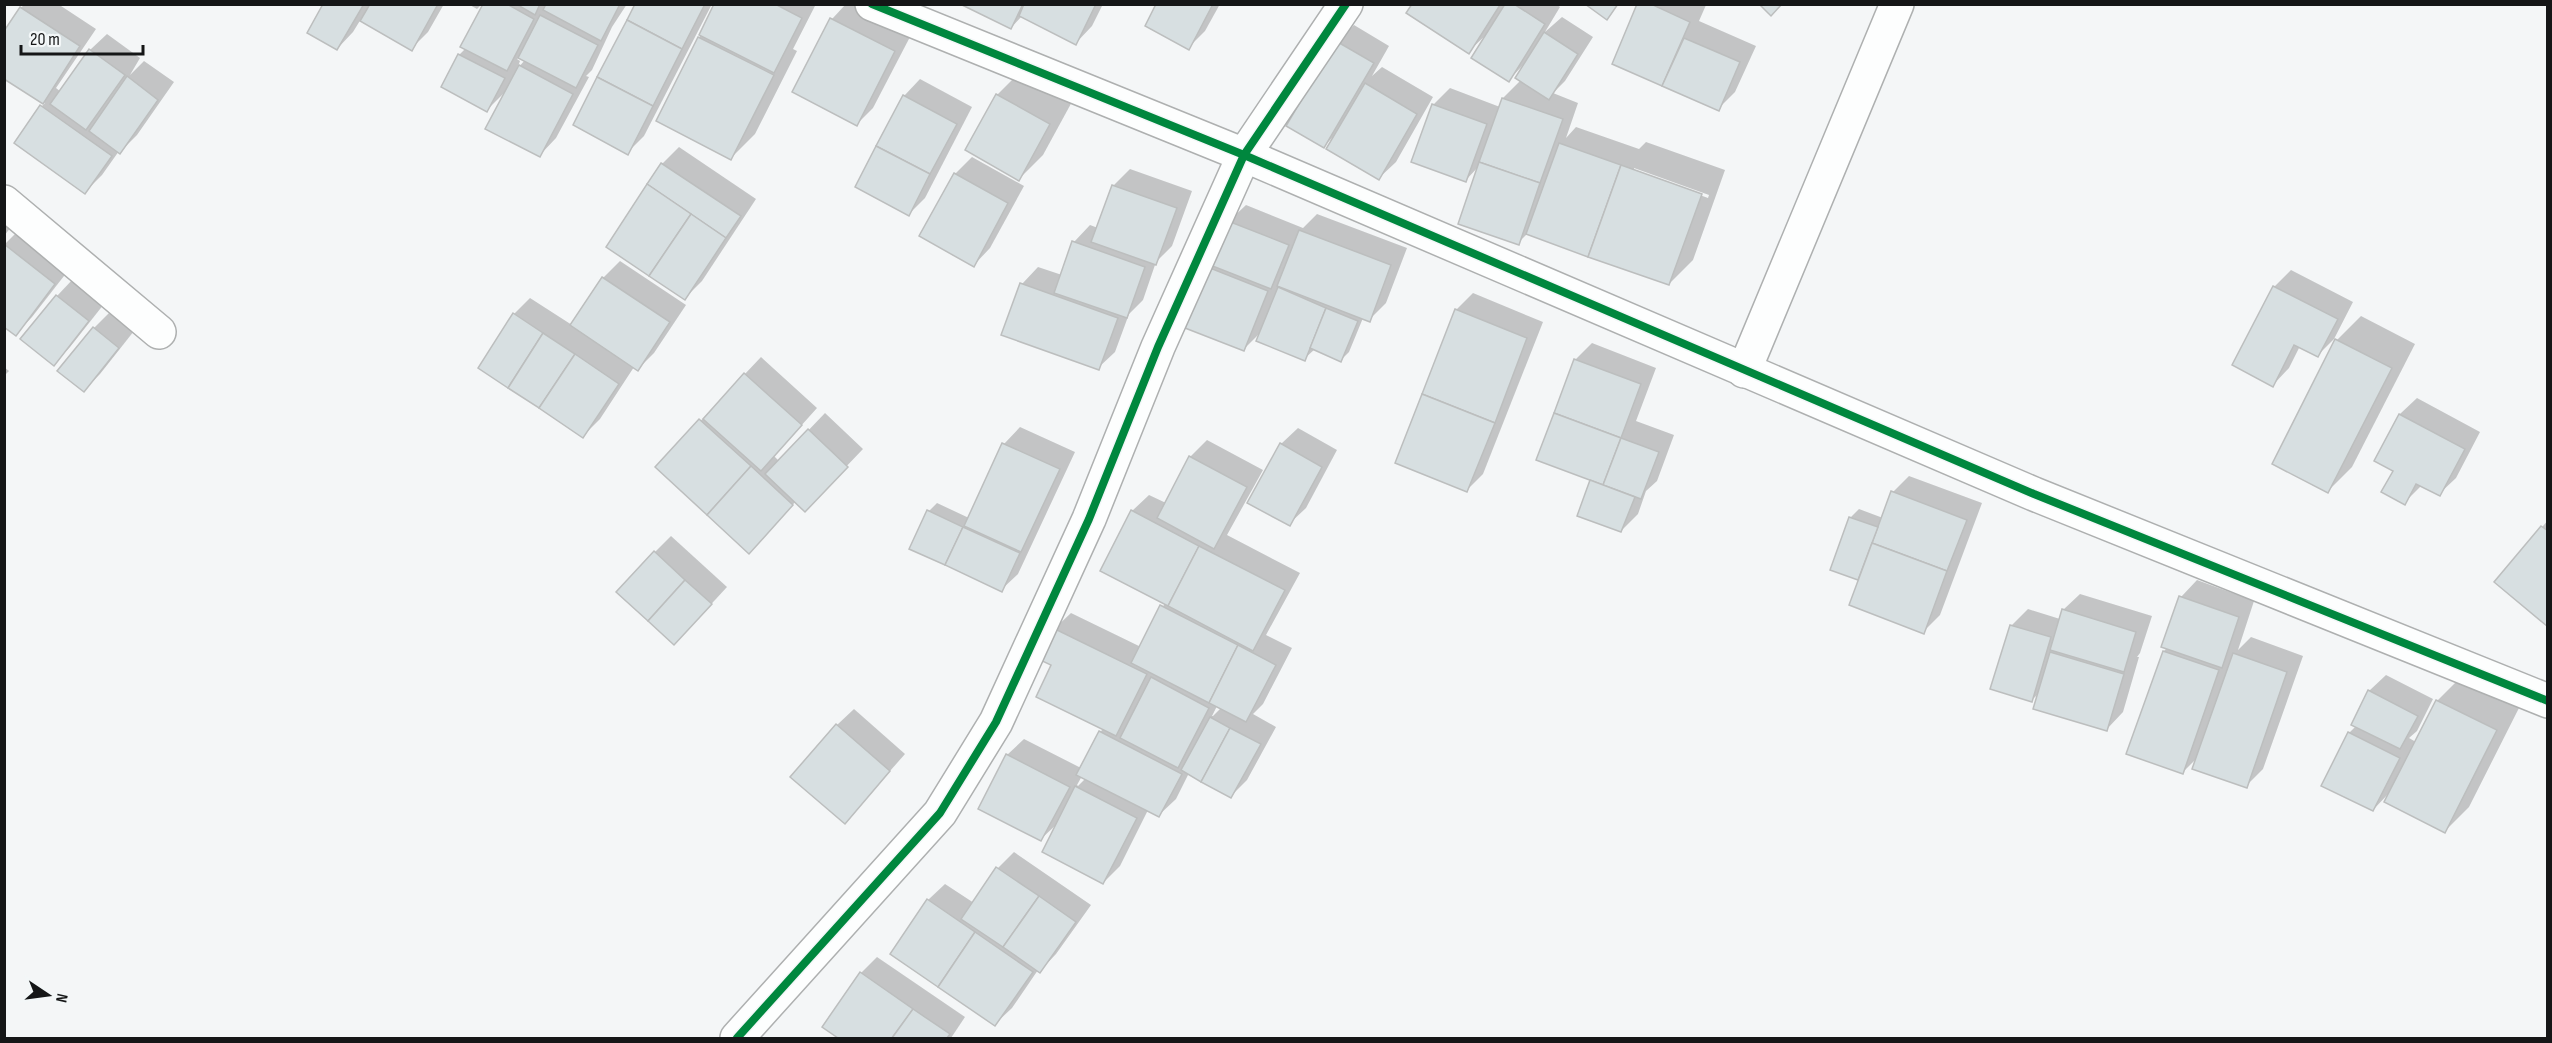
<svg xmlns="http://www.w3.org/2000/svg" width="2552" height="1043" font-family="'Sofia Sans Condensed',sans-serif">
  <rect width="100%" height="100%" fill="#f4f6f7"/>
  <g fill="#0003" fill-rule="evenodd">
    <polygon points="24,4 58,4 96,29 56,88 61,92 90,50 107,34 140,58 130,75 144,61 174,82 137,135 120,152 119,151 102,175 85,192 42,106 45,103 4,77 4,34"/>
    <polygon points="324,4 444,4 428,32 411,49 361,19 353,32 337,49"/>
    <polygon points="468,4 482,4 477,9"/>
    <path d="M 485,4 L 627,4 L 612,27 L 592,70 L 586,76 L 589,77 L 556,138 L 540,155 L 506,91 L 487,110 L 459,55 L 466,48 ZM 519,57 L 525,60 L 517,69 L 520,61 L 517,59 Z"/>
    <polygon points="637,4 712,4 644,136 627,153"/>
    <polygon points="716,4 816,4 793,49 797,51 755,134 731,158 699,38"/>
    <polygon points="846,4 853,4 911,35 873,108 857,124 832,19"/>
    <polygon points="963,4 1103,4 1092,26 1076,43 1022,16 1011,28"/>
    <polygon points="1158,4 1220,4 1205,31 1188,48"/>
    <path d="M 1414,4 L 1556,4 L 1560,7 L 1545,32 L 1562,17 L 1593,37 L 1565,81 L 1553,93 L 1578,103 L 1566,138 L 1576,127 L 1639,149 L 1646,142 L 1725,170 L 1693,260 L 1669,284 L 1528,233 L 1518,243 L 1479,166 L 1466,180 L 1433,105 L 1450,88 L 1500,107 L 1503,98 L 1521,80 L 1524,64 L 1509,80 L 1487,34 L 1468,52 ZM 1634,168 L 1709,195 L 1708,198 L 1634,171 Z"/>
    <polygon points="1639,4 1704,4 1706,5 1699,21 1756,46 1735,92 1718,109 1614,63"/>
    <polygon points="1354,25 1389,46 1372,76 1382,67 1433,97 1396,162 1379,178 1334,136 1324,146 1337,42"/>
    <polygon points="1021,71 1073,100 1043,155 1019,179 997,95"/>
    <polygon points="920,79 972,107 925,198 909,214 904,96"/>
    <polygon points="679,147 756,199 702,281 685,298 608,246 662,164"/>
    <polygon points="972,157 1024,186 990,248 974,265 955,174"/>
    <polygon points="1130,169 1192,191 1172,246 1156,262 1143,300 1129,314 1115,352 1098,368 1022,284 1038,267 1062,275 1074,242 1090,225 1098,228 1113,186"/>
    <polygon points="1246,205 1303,228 1317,214 1407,248 1386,303 1369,320 1363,318 1349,352 1341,360 1315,349 1304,359 1261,332 1243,350 1211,268 1214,265 1229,221"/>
    <polygon points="4,213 15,222 4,236"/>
    <polygon points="21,228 71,267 32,317 16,334 4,245"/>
    <polygon points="620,261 686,305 654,353 638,369 634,367 600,419 583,436 514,314 530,298 572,325 603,278"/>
    <polygon points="2291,270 2353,302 2334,339 2318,355 2300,346 2289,368 2273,385 2274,287"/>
    <polygon points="73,279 104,304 70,347 54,364 57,296"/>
    <polygon points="1473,293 1543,322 1483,474 1467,490 1456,310"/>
    <polygon points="110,312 134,331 100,374 84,390 94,328"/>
    <polygon points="2361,316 2415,344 2352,467 2328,491 2274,463 2337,340"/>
    <polygon points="1592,343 1656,368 1636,421 1674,435 1657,481 1646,491 1638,514 1621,531 1592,479 1575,360"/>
    <polygon points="761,357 817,408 774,456 779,461 825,413 863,449 821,493 796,501 766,535 657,467"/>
    <polygon points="4,367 9,371 4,376"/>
    <polygon points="2417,398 2480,432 2456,478 2439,494 2422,485 2404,503 2395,470 2376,460 2400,414"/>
    <polygon points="1020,427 1075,452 1018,574 1001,590 911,548 929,511 937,503 969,518 1004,444"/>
    <polygon points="1298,428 1337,450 1306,508 1289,524 1281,444"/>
    <path d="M 1207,440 L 1263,470 L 1227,535 L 1300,573 L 1266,635 L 1292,648 L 1263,704 L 1253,714 L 1276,727 L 1247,780 L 1231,796 L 1189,773 L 1176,799 L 1159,815 L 1148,810 L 1120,866 L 1103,883 L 1058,823 L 1041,839 L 1007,755 L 1024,739 L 1081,768 L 1103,728 L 1053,664 L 1054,629 L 1071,613 L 1141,647 L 1165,603 L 1132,511 L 1149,495 L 1166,503 L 1190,457 ZM 1217,706 L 1221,708 L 1213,716 L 1212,716 ZM 1082,776 L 1086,778 L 1078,786 L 1077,785 Z"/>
    <polygon points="1909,476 1982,503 1940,615 1923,632 1862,574 1858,578 1831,569 1851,517 1859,509 1883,518 1893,492"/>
    <polygon points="2548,520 2548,625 2497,582"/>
    <polygon points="671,536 727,587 691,626 655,552"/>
    <polygon points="2197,580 2254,601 2238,650 2251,637 2303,656 2263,769 2246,786 2198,757 2182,773 2164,651 2168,647 2181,597"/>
    <polygon points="2080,594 2152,616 2140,653 2137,657 2139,657 2123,712 2107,729 2040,692 2032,700 2011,626 2028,609 2060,619 2063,610"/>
    <polygon points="2386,675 2433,699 2417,731 2409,738 2416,742 2437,701 2461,677 2520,706 2469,807 2445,831 2390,792 2373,810 2323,785 2349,733 2356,726 2369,691"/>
    <polygon points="854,709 905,754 845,822 837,725"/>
    <polygon points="1014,852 1091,905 1056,954 1040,971 1038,970 1012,1008 995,1024 928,900 945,884 974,903 998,868"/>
    <polygon points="877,957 965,1017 951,1038 841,1038 824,1027 861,973"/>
  </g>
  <g fill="#d7dfe1" stroke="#bcbebe" stroke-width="1.5">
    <polygon points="323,4 364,4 337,50 307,33"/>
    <polygon points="370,4 438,4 412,51 360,21"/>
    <polygon points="483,4 507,4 534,19 507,71 460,47"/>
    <polygon points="516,4 540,4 535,15"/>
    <polygon points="546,4 620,4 601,41 543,10"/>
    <polygon points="635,4 705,4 682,49 627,20"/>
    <polygon points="714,4 775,4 802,18 774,73 699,35"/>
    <polygon points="960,4 1023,4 1011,29"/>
    <polygon points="1024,4 1096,4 1076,45 1019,16"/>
    <polygon points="1156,4 1213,4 1189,50 1145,26"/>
    <polygon points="1412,4 1498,4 1500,5 1469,54 1406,13"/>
    <polygon points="1505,4 1514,4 1545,24 1509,82 1471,58"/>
    <polygon points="1585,4 1618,4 1607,20"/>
    <polygon points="1637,4 1651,4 1690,22 1662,86 1612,64"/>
    <polygon points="1759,4 1782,4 1771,16"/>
    <polygon points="20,7 80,46 43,104 4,79 4,31"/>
    <polygon points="540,15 598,45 576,88 518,58"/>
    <polygon points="830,18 895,51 857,126 792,92"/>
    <polygon points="627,20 682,49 653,106 597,77"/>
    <polygon points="1544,32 1578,54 1549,100 1515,78"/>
    <polygon points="698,37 774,75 731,160 656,121"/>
    <polygon points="1684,38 1740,62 1719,111 1662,86"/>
    <polygon points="1336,41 1374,63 1324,148 1286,126"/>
    <polygon points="89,49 125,75 86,130 50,104"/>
    <polygon points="458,54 505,78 487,112 441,87"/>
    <polygon points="519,65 573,94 540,157 485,129"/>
    <polygon points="127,76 158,100 120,154 89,131"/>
    <polygon points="597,77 653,106 628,155 573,125"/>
    <polygon points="1365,83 1417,114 1379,180 1326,149"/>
    <polygon points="996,94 1050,124 1019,181 965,150"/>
    <polygon points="903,95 957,124 930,174 876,146"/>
    <polygon points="1502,98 1563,119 1540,183 1479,162"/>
    <polygon points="1432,104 1487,124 1466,182 1411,162"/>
    <polygon points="40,105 112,156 85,194 14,143"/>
    <polygon points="1559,143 1621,165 1588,257 1526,234"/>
    <polygon points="876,146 930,174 909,216 855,187"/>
    <polygon points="1479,162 1540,183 1519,245 1458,224"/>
    <polygon points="661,163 741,216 726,238 647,184"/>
    <polygon points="1621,165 1702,194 1669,285 1588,257"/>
    <polygon points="954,173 1008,203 974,267 919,236"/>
    <polygon points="647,184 691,214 649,276 606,247"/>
    <polygon points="1112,185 1177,208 1156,265 1091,242"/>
    <polygon points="691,214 726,238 685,300 649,276"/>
    <polygon points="1228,221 1289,245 1271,289 1210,265"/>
    <polygon points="1299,230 1391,265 1370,322 1277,286"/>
    <polygon points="1072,241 1145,267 1127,318 1054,293"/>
    <polygon points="4,244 55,284 16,336 4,327"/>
    <polygon points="1210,268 1268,291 1244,351 1185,328"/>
    <polygon points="602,277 670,322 638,371 570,325"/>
    <polygon points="1020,283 1118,318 1099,370 1001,335"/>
    <polygon points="2273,286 2338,319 2318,357 2294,345 2273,387 2232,365"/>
    <polygon points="1278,287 1326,308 1305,361 1256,341"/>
    <polygon points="56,295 89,321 54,366 20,339"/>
    <polygon points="1326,308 1358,321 1341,362 1310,348"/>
    <polygon points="1455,309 1527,338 1495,423 1422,394"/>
    <polygon points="513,313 543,333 508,388 478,368"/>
    <polygon points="93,327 119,348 84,392 57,371"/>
    <polygon points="543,333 575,354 539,408 508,388"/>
    <polygon points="2335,339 2392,368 2328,493 2272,464"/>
    <polygon points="575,354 619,384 583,438 539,408"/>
    <polygon points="1574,359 1641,384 1621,438 1554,413"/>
    <polygon points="744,373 802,425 761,471 703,419"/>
    <polygon points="1422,394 1495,423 1467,492 1395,463"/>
    <polygon points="1554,413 1621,438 1603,485 1536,460"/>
    <polygon points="2399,414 2465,449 2440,496 2416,484 2405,505 2381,492 2393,471 2374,461"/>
    <polygon points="699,419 751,466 707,515 655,467"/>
    <polygon points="808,429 848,467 805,512 765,474"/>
    <polygon points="1621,438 1659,452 1641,499 1603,485"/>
    <polygon points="1002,443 1060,469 1021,552 964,526"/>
    <polygon points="1280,443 1322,467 1290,526 1247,503"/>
    <polygon points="1189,456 1247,487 1214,549 1157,518"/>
    <polygon points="751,466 793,505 749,554 707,515"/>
    <polygon points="1590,480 1635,497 1621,532 1577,516"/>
    <polygon points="1891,491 1967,520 1947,571 1872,543"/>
    <polygon points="927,510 963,527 945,565 909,549"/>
    <polygon points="1131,510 1199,546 1168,606 1100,571"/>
    <polygon points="1849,517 1878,527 1858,580 1830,570"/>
    <polygon points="2541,526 2548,531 2548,627 2494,582"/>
    <polygon points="963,527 1020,553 1002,592 945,565"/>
    <polygon points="1872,543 1947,571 1924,634 1849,605"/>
    <polygon points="1199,546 1285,590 1253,651 1168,606"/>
    <polygon points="654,551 685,580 648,621 616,592"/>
    <polygon points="685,580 712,604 674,645 648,621"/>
    <polygon points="2179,596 2239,617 2222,668 2161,647"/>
    <polygon points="1160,605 1238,645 1209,703 1131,663"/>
    <polygon points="2062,609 2136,632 2124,672 2050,650"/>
    <polygon points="2010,625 2051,637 2032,702 1990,689"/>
    <polygon points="1053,628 1147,674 1116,736 1036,697 1051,665 1038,659"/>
    <polygon points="1238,645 1276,665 1246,722 1209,703"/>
    <polygon points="2163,651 2219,670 2183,774 2126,754"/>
    <polygon points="2050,652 2124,674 2107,731 2033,709"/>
    <polygon points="2233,653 2287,672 2247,788 2192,769"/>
    <polygon points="1151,677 1209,708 1178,768 1120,738"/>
    <polygon points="2368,690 2418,716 2400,749 2351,725"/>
    <polygon points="2436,700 2497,730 2445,833 2384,802"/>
    <polygon points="1210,717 1230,728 1201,782 1181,770"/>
    <polygon points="836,724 890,771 845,824 790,777"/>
    <polygon points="1230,728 1261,744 1231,798 1201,782"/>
    <polygon points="1099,731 1182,774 1159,817 1076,775"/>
    <polygon points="2348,732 2400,758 2373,811 2321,786"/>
    <polygon points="1006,754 1070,787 1041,841 978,809"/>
    <polygon points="1075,786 1137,818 1103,884 1042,852"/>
    <polygon points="996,867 1039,896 1003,947 961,919"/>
    <polygon points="1039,896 1076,922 1040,973 1003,947"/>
    <polygon points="927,899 975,932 938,987 890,954"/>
    <polygon points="975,932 1033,972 995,1026 938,987"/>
    <polygon points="860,972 913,1009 892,1038 838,1038 822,1027"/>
    <polygon points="913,1009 950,1034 947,1038 892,1038"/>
  </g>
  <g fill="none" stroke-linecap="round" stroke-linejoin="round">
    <defs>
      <g id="street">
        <polyline points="872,4 1244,155 2034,494 2548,701"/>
        <polyline points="4,202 159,332"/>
        <polyline points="1744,371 1897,4"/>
        <polyline points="737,1038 940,813 996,722 1089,519 1158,347 1244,155 1346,4"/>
      </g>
    </defs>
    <use href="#street" stroke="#aeb0b0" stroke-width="36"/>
    <use href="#street" stroke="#fdfefe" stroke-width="33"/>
    <defs>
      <g id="cycleway">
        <polyline points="872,4 1244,155 2034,494 2548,701"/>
        <polyline points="737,1038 940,813 996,722 1089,519 1158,347 1244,155 1346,4"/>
      </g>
    </defs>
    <use href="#cycleway" stroke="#f3f7f8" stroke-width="11"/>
    <use href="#cycleway" stroke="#00873e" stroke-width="8"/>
  </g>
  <rect width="2552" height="1043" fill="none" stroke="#151617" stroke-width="12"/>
  <g transform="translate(48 995) rotate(103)" stroke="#f3f7f8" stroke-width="4.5" paint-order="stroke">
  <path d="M0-4.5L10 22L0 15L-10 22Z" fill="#151617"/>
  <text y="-9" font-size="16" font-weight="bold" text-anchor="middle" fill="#151617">N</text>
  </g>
  <path d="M21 45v9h122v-9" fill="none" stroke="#151617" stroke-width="3"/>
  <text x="30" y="45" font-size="18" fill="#151617" stroke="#f3f7f8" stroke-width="4.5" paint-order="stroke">20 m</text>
</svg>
